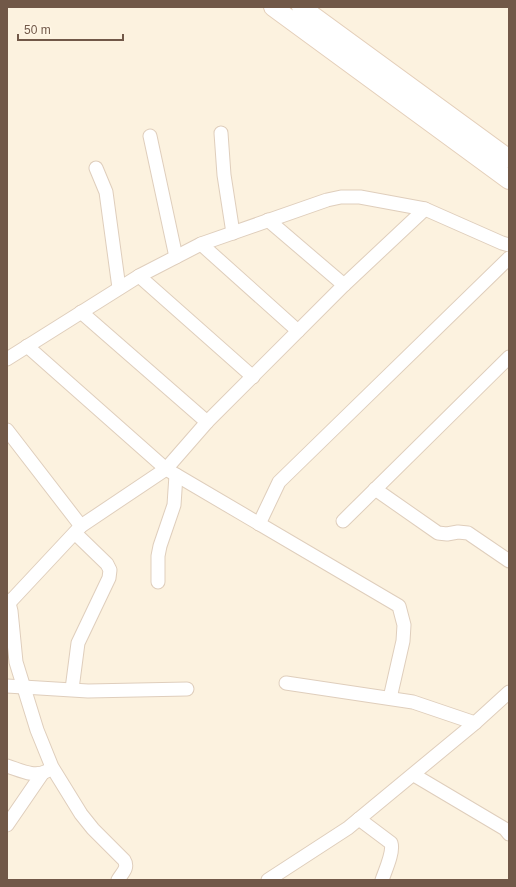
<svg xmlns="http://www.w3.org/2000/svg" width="516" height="887" font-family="Helvetica,sans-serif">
  <rect width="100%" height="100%" fill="#fcf2df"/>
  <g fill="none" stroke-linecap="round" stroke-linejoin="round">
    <defs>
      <g id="street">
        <polyline points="221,133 224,175 233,233"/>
        <polyline points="150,136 176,257"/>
        <polyline points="96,168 106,192 119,288"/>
        <polyline points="268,220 344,285"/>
        <polyline points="201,244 298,331"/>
        <polyline points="139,276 253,377"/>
        <polyline points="81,312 207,422"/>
        <polyline points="27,346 166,469 399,606 404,625 403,641 390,698"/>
        <polyline points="7,359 139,276 201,244 327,200 341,197 360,197 425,209 502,243 509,245"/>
        <polyline points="7,430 81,526"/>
        <polyline points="375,489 438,533 447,534 458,532 468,533 509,561"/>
        <polyline points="343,521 509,357"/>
        <polyline points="259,524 279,482 509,258"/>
        <polyline points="158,582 158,556 160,546 174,505 176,475"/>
        <path d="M 7,600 L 9,603 L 11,611 L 16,662 L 37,730 L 52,767 L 81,814 L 93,829 L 124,860 C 129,868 122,873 118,880"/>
        <polyline points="9,603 81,526 166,469 207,422 344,285 425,209"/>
        <polyline points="286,683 413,702 475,723"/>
        <polyline points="7,686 88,691 187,689"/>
        <polyline points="72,689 78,643 109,578 110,570 107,564 75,533"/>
        <path d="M 7,766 C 20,770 34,778 47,771"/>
        <polyline points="414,775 505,829 509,834"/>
        <path d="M 359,819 L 391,843 C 394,852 385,871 382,880"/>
        <polyline points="7,825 42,774"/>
        <polyline points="268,880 348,828 475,723 509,692"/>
      </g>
      <g id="secondary">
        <polyline points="273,7 509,180"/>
        <polyline points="301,7 509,159"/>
      </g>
    </defs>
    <use href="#street" stroke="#dfcebc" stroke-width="15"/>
    <use href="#secondary" stroke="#e4cfba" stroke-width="20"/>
    <use href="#street" stroke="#fff" stroke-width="13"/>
    <use href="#secondary" stroke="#fff" stroke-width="18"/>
  </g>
  <rect width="516" height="887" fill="none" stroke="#715848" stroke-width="16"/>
  <path d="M18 34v6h105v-6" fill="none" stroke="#715848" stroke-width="2"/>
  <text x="24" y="34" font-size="12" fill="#715848" stroke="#fff6e5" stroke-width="3" paint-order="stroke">50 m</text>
</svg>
